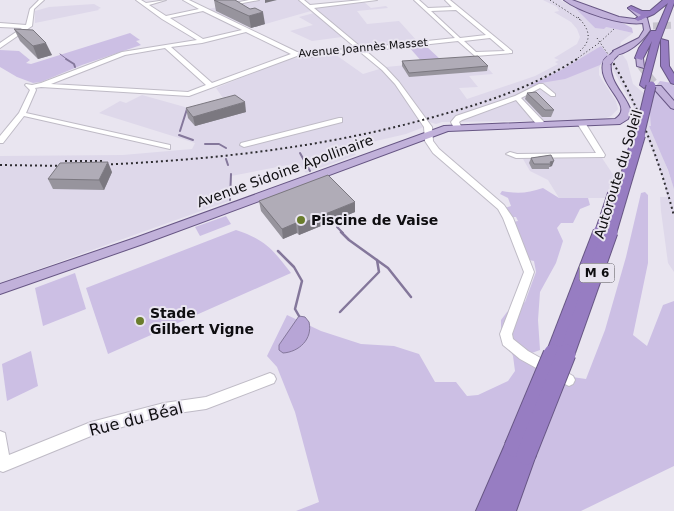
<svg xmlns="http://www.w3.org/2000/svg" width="674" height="511" font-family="'DejaVu Sans',sans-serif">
  <rect width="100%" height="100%" fill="#e9e5f0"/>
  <g fill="#ded8ea">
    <polygon points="261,0 298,0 311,11 251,28 207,9"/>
    <polygon points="543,0 560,0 574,7 595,28 606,27 633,33 621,42 620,48 604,58 599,68 599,75 616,101 618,109 611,116 601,120 442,122 436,124 426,121 421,123 424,127 406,134 350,147 356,155 306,173 298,163 231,176 232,181 227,195 229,201 0,283 0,156 123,155 192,149 195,143 99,113 120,101 126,103 142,95 192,109 225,101 216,88 288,59 336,55 363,74 386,67 479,58 493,74 469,76 478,87 459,88 467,99 535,76 558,64 555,62 559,60 554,58 577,44 580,37 577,29 571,22 554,12 559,11 557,7"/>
    <polygon points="364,2 371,8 386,6 388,8 357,11 367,24 399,21 417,41 362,47 315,8"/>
    <polygon points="94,4 101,8 98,9 99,10 35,23 35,11 49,7"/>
    <polygon points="314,13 315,14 342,37 312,41 290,31 313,25 299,17"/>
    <polygon points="622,54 627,61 633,84 646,95 649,101 652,126 674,188 674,272 668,263 661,211 660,197 667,197 663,178 636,112 610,64"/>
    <polygon points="602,158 614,176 607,198 559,198 548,180 530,171 523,159"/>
  </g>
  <g fill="#ccbfe4">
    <polygon points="574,7 621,22 632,28 633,33 606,27 604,29 595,28"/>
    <polygon points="130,33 140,40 136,41 141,45 82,65 41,82 33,83 17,77 0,67 0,50 19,51 30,60 26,63 31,64"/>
    <polygon points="426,46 442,61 423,63 409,47"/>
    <polygon points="601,46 608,55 600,65 565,79 541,83 533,87 529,86 563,69"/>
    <path d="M 660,81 L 672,83 L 674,86 L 674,189 L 668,170 L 649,126 L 651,126 C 650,109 647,95 660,81 Z"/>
    <path d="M 543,188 L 559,198 L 588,198 L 590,205 L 580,209 L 573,223 L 561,223 L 557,228 L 563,241 L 556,263 L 540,292 L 538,320 L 540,350 L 529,354 L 572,377 L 586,379 L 605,330 L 626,257 L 641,193 L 645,192 L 648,195 L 648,263 L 633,335 L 647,346 L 663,305 L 674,301 L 674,466 L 581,511 L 296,511 L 319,502 L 295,412 L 277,367 L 267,356 L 287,315 L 321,331 L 361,344 L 394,346 L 419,354 L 435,382 L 456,382 L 467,396 L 478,395 L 508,381 L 515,371 L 513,356 L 501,329 L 501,320 L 507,312 L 525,302 L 536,272 L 534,261 L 529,260 L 513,222 L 518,221 L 516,217 L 513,217 L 505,208 L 511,206 L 508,198 L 500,194 L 502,191 C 518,194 528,193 543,188 Z"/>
    <polygon points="226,216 231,224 200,236 195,227"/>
    <path d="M 236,230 C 266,240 272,249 291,273 L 108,354 L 86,288 Z"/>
    <polygon points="75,273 86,309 43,326 35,288"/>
    <polygon points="31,351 38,386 7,401 2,364"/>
  </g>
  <path fill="#b7a5d6" stroke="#84779b" d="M 299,316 L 305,317 L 309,322 C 313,339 299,352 283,353 L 279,350 L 279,345 Z"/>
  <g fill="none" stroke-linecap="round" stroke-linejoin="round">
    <polyline stroke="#84779b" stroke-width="1" points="60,54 68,60"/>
    <g stroke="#84779b" stroke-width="2">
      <polyline points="66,59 74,64 75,67"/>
      <polyline points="180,131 187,109"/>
      <polyline points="179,135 193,140"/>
      <polyline points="205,144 219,144 226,148"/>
      <polyline points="300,153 310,171"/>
      <polyline points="226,159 228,165"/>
      <polyline points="230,200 231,174"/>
      <polyline points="337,227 343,233"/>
    </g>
    <g stroke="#84779b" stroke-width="2.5">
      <polyline points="341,232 349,240 388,268 411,297"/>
      <polyline points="278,251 294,267 302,281 295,309 299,316"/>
      <polyline points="340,312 379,272 377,260"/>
    </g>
    <polyline stroke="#c8c5ce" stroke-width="8" stroke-dasharray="8 4.5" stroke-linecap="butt" points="641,66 658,88"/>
    <polyline stroke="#c8c5ce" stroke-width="7" stroke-dasharray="7 4" stroke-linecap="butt" points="653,26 674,25"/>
    <defs>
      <g id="minor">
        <polygon points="39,0 44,0 34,9 32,26 0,48 0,43 22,28 0,27 0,23 26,25 30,9"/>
        <path d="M 136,0 L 141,0 L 146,3 L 166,0 L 149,5 L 166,16 L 199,9 L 183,0 L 189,0 L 297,52 L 308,53 L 356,48 L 299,0 L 304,0 L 310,5 L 362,0 L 377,0 L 314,8 L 362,48 L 455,38 L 414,0 L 419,0 L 428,8 L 452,7 L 445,0 L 450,0 L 512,51 L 512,53 L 475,56 L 458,41 L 366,51 L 386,68 L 399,82 L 432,127 L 433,141 L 439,149 L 504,205 L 513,218 L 534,272 L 512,334 L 513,339 L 528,351 L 573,376 L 575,380 L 573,384 L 569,386 L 565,384 L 520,359 L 503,345 L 500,334 L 524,272 L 503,218 L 498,209 L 433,153 L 425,141 L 424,127 L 395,84 L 382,70 L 359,51 L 308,57 L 297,56 L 189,96 L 41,87 L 35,88 L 36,90 L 26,113 L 170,145 L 170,149 L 24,116 L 3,143 L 0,143 L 0,136 L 19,113 L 30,90 L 25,85 L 26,84 L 32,85 L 41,83 L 122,52 L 197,40 L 162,19 ZM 456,10 L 486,35 L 460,38 L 431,11 ZM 203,11 L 242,30 L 203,39 L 170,18 ZM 246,32 L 291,54 L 212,83 L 171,47 L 202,43 ZM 490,38 L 505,51 L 476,52 L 464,41 ZM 165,48 L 206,85 L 188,92 L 51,84 L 125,55 Z"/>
        <polygon points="249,0 259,0 227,6 225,5"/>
        <polygon points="539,84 543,84 555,94 555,96 551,96 540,88 521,98 544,122 544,126 538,126 516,100 462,120 459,122 461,126 460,128 454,128 451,122 456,116 515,96"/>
        <polygon points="339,118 342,118 342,122 244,147 240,145 241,143"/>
        <polygon points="578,121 584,121 605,155 604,157 516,158 506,154 510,152 517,154 596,153 577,123"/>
        <polygon points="270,373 274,375 276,379 274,383 206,409 164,415 91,436 3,472 0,471 0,431 5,433 9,455 91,422 164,403 206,397"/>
      </g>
      <g id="major">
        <path d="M 564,0 L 572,0 L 619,17 L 642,20 L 628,8 L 633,7 L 647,18 L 650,30 C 643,41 627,55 613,55 L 613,51 L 639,38 L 644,30 L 643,23 C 622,26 580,12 564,0 Z"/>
        <polygon points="636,56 643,58 644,68 637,66"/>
        <path d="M 604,60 L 611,62 C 608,82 625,93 631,111 L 628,119 L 620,124 L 448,131 L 143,244 L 0,294 L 0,284 L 135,238 L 444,126 L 615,119 C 637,105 594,85 604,60 Z"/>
        <polygon points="655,86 661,86 674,101 674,109 671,108 655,90"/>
      </g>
      <g id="highway">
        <polygon points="663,0 674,0 674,3 659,43 648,85 644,88 640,85 652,41 642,60 635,58 639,48 651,31 656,31 668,3 654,14 638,21 635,19 641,15 628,8 631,6 642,11 650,11"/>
        <polygon points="661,39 668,41 669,66 674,74 674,84 671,83 661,66"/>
        <polygon points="514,437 521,440 523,446 526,445 533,448 536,455 516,511 476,511 507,440"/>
      </g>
    </defs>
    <use href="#minor" stroke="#bfbbc6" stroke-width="2"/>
    <use href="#major" stroke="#675684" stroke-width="2"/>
    <use href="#highway" stroke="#675684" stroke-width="2"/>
    <use href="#minor" fill="#fff" fill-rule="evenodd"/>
    <use href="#major" fill="#c1b1da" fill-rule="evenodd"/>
    <use href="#highway" fill="#977dc2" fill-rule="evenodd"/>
    <g stroke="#2e2d31" stroke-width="1" stroke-dasharray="1 2.5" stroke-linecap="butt">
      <polyline points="550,0 582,21"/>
      <path d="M 578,17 C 589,29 593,39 580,51"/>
      <polyline points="597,38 612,60"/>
      <polyline points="575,60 599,43 614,29"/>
    </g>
    <g stroke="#2e2d31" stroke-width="2" stroke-dasharray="2 3" stroke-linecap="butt">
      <path d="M 611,59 C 639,107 660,162 674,216"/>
      <polyline points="65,161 102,161"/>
      <polyline points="0,165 71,166"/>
      <path d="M 96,165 C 214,160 331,147 444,114 C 491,101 536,85 577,59"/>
    </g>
    <defs>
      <polyline id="major-bridge-far1" points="609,60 616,53"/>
      <polyline id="major-bridge" points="607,62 610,59"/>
      <polyline id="highway-bridge-far3" points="639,136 651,86"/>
      <g id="highway-bridge-far2">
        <polyline points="601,233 614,194"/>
        <polyline points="610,233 639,135"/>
      </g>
      <g id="highway-bridge-far1">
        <polyline points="553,356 601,232"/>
        <polyline points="566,356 610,232"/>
      </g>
      <g id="highway-bridge">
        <polyline points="514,447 553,354"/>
        <polyline points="526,455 566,354"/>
      </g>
    </defs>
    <use href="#major-bridge-far1" stroke="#675684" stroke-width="8" stroke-linecap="butt"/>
    <use href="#major-bridge" stroke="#675684" stroke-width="9" stroke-linecap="butt"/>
    <use href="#highway-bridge-far3" stroke="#675684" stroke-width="11" stroke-linecap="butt"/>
    <use href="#highway-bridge-far2" stroke="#675684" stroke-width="14" stroke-linecap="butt"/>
    <use href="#highway-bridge-far1" stroke="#675684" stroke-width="17" stroke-linecap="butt"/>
    <use href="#highway-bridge" stroke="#675684" stroke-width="21" stroke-linecap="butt"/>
    <use href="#major-bridge-far1" stroke="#c1b1da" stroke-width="6"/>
    <use href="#major-bridge" stroke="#c1b1da" stroke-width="8"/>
    <use href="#highway-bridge-far3" stroke="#977dc2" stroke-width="9"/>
    <use href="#highway-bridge-far2" stroke="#977dc2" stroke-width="12"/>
    <use href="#highway-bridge-far1" stroke="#977dc2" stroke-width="15"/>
    <use href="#highway-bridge" stroke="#977dc2" stroke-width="19"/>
  </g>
  <g fill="#97949d">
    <polygon points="214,0 235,0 265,24 251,28 216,11"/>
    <polygon points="14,29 52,55 38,59 20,41"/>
    <polygon points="402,61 488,66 487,71 409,77 402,66"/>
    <polygon points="527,93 554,110 551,117 542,117 525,99"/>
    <polygon points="186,108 246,112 195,126 188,118"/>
    <polygon points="551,155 552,166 549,167 549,169 532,169 529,163 531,158"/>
    <polygon points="112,172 104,190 53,189 48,179"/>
    <polygon points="259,201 355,212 299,235 297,233 283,239 261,211"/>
  </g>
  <g fill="#7b7880">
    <polygon points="265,0 277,0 265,3"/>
    <polygon points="263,12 265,24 251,28 249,16"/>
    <polygon points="46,43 52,55 38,59 33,46"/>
    <polygon points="245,102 246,112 195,126 193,117"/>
    <polygon points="554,161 552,166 549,167 551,164 550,162"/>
    <polygon points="108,162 112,172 104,190 99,180"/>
    <polygon points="355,202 355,212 299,235 298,225"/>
    <polygon points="296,223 297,233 283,239 282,229"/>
  </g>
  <g fill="#b0acb7" stroke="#7b7880">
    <polygon points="214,0 235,0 250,9 255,8 263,12 249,16"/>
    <polygon points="14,29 33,30 46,43 33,46"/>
    <polygon points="478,56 488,66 409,73 402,61"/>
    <polygon points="536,92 554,110 545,110 527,93"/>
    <polygon points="235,95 245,102 193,117 186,108"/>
    <polygon points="551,155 554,161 550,162 551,164 534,164 531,158"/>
    <polygon points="108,162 99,180 48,179 60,163"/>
    <polygon points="328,175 355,202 298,225 296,223 282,229 259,201"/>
  </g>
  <g fill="#6a7d2c" stroke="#e9e5f0" stroke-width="2">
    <circle cx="301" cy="220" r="5"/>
    <circle cx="140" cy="321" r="5"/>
  </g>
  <g text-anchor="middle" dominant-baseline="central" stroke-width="4" stroke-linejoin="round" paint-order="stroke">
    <g font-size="11" fill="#0e0d10" stroke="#e9e5f0">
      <text transform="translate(363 48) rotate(-5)">Avenue Joannès Masset</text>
    </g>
    <rect fill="#e9e5f0" stroke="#504e53" stroke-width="1" x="579.5" y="263.5" width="35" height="19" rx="4"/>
    <g font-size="12" font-weight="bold" fill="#0e0d10">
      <text x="597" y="273">M 6</text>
    </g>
    <g font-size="14" fill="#0e0d10" stroke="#e9e5f0">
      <text transform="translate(285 171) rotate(-20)">Avenue Sidoine Apollinaire</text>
      <text transform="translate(618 174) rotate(-73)">Autoroute du Soleil</text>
    </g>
    <g font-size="14" font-weight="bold" fill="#0e0d10" stroke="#e9e5f0" text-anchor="start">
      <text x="311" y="220">Piscine de Vaise</text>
      <text x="150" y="313">Stade<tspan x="150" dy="16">Gilbert Vigne</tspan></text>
    </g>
    <g font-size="16" fill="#0e0d10" stroke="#e9e5f0">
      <text transform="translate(136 419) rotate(-14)">Rue du Béal</text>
    </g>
  </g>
</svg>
